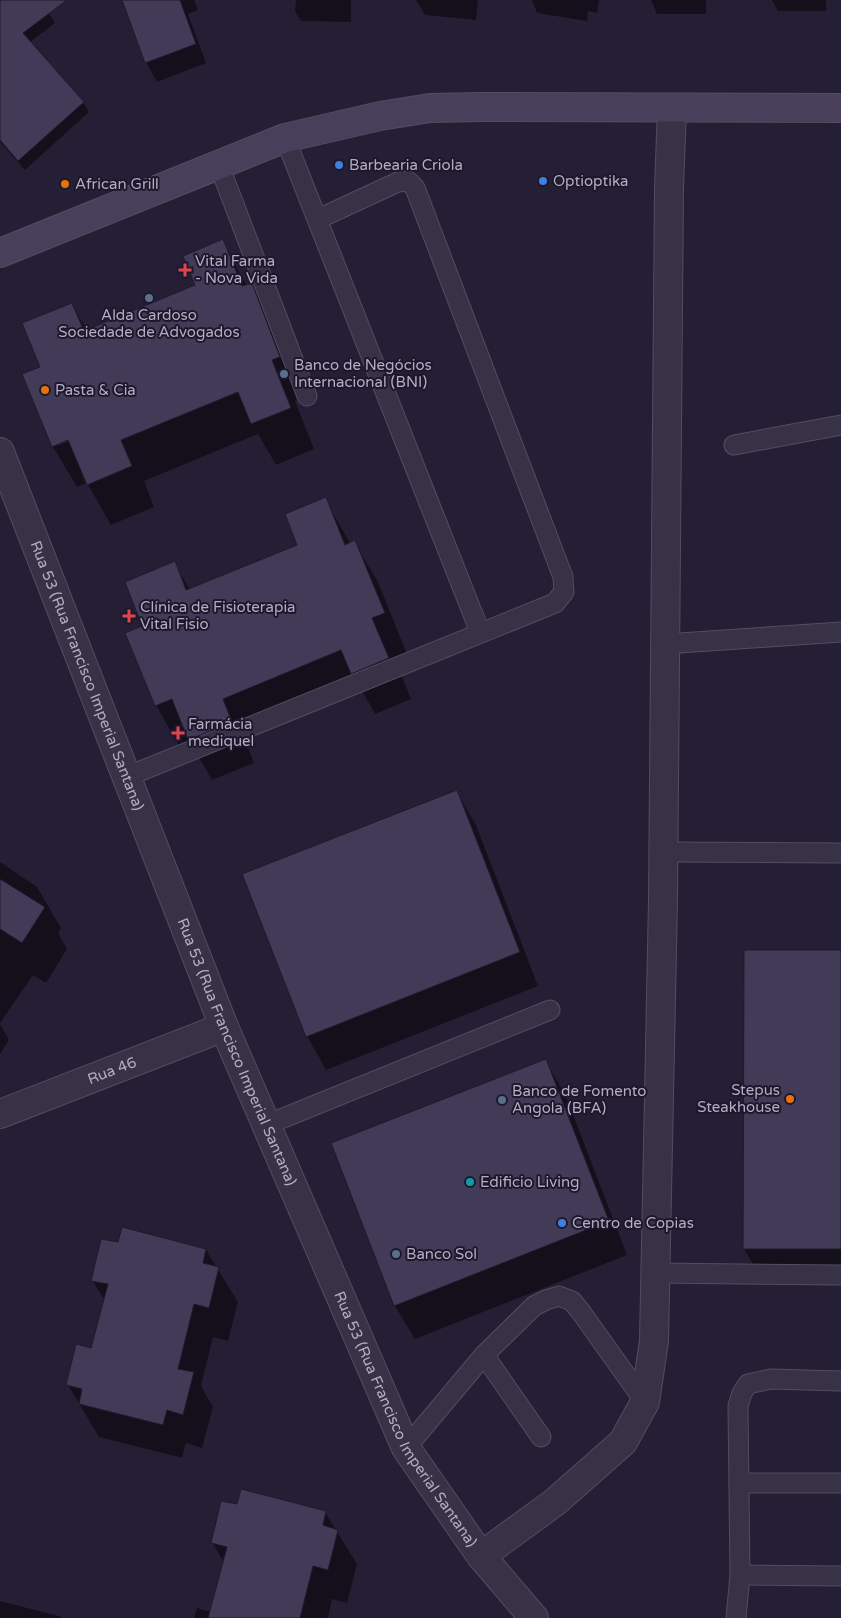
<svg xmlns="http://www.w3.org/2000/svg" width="841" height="1618" font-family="'Varela Round',sans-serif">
  <rect width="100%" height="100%" fill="#251f36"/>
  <g fill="#0007" fill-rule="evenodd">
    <polygon points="0,0 40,0 55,23 30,42 83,102 89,112 25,170 0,142"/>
    <polygon points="123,0 194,0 198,10 188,14 206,63 157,82 146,62"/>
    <polygon points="296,0 351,0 351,22 301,21 295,11"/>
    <polygon points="416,0 478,0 476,20 425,15"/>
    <polygon points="532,0 599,0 597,13 588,11 587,21 537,13"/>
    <polygon points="651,0 706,0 706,14 657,14"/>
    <polygon points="772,0 826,0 826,11 778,11"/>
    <path d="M 222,241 L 247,286 L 251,284 L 275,325 L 303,398 L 295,401 L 314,449 L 276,465 L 258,434 L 144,481 L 154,507 L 111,525 L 87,483 L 77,487 L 53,447 L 24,374 L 42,367 L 72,304 L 87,331 L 197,286 ZM 74,437 L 74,439 L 57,446 L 57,444 Z"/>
    <polygon points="325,499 350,543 354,542 378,582 407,654 395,659 411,699 375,714 362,691 245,740 254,763 212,780 190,742 179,746 156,705 144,627 174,563 190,590 298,545"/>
    <polygon points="456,791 476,825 538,986 326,1070 307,1036"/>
    <polygon points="0,862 37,887 61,928 58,933 67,949 46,983 33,975 0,1023"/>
    <polygon points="745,951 841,951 841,1283 764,1283 744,1249"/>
    <polygon points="0,1024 9,1040 0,1054"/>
    <polygon points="545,1061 565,1094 627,1255 415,1339 395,1306 333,1144"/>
    <polygon points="119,1244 206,1250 238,1302 228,1341 213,1337 201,1386 213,1407 202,1448 186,1443 182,1458 99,1437 68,1385 92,1349 105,1301 92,1280"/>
    <polygon points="238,1506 325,1512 357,1564 347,1603 332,1599 328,1618 194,1618 197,1608 211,1612 224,1563 212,1542"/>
    <polygon points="0,1601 62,1617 62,1618 0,1618"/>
  </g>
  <g fill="#423b57" stroke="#1f1a2d">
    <polygon points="0,0 67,0 23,33 84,102 18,161 0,140"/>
    <polygon points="122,0 180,0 196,44 145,63"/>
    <polygon points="223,239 242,286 252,283 280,357 272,360 291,408 251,424 238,392 121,440 132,466 87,485 68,440 52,447 22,374 40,367 22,323 72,303 84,331 195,285 183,256"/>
    <polygon points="326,497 345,545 355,540 385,613 372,618 389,658 351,674 341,650 223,699 232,722 188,740 172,699 155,706 125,633 142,626 125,582 175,561 186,590 297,545 285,514"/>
    <polygon points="457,790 520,952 306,1037 242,874"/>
    <polygon points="0,879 45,907 22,943 0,929"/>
    <polygon points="744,950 841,950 841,1249 743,1249"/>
    <polygon points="546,1059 609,1221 394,1306 331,1143"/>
    <polygon points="122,1227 206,1249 203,1263 219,1267 209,1308 194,1304 178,1369 194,1372 183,1415 167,1410 163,1425 79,1404 82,1389 66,1385 76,1344 91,1348 108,1284 91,1281 101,1239 118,1242"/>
    <polygon points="241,1489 326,1511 323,1525 338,1530 328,1570 313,1566 300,1618 208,1618 227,1547 211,1543 221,1501 237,1504"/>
  </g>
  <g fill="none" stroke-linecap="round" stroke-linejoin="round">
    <defs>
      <g id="lane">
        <polyline points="285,138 480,632"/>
        <polyline points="219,165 307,396"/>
        <polyline points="734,445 841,425"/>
        <polyline points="665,644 841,632"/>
        <polyline points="126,777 555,603 564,592 563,577 415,188 408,181 398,182 318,219"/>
        <polyline points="663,852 841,853"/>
        <polyline points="266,1125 550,1010"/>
        <polyline points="657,1273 841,1275"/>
        <polyline points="484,1355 541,1437"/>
        <polyline points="406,1448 484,1355 534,1306 546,1300 559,1296 572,1301 581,1312 645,1402"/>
        <polyline points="739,1483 841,1483"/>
        <polyline points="740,1575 841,1576"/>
        <polyline points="736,1618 740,1575 738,1406 742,1393 748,1384 771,1379 841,1381"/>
      </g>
      <g id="street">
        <path id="s1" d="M 0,452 L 224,1027 L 406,1448 L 481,1556 L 534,1618"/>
        <path id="s2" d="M 0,1114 L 224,1027"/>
        <polyline points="481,1556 555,1502 623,1442 645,1402 654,1341 663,900 669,188 672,108"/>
      </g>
      <polyline id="secondary" points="0,253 285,138 380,116 430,108 480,107 841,108"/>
    </defs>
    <use href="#lane" stroke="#534d62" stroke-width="21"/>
    <use href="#street" stroke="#534d62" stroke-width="30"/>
    <use href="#secondary" stroke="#534d62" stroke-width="30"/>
    <use href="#lane" stroke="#383247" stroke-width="19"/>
    <use href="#street" stroke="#383247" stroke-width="28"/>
    <use href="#secondary" stroke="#48405a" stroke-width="28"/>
  </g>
  <g fill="#3f7fe0" stroke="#1d182b" stroke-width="2">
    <circle cx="339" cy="165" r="5"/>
    <circle cx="543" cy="181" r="5"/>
    <circle cx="562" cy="1223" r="5"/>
  </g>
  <g fill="#e8710a" stroke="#1d182b" stroke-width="2">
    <circle cx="65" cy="184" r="5"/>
    <circle cx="45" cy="390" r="5"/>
    <circle cx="790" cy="1099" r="5"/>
  </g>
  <g fill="#e0444e" stroke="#1d182b" stroke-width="2">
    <path d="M182.5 262.5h5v5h5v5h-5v5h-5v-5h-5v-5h5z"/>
    <path d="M126.5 608.5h5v5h5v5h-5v5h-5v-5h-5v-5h5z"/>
    <path d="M175.5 725.5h5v5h5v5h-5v5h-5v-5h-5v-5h5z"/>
  </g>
  <g fill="#5c6f8a" stroke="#1d182b" stroke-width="2">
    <circle cx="149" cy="298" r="5"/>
    <circle cx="284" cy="374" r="5"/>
    <circle cx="502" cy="1100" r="5"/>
    <circle cx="396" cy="1254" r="5"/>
  </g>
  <circle fill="#0f9aa8" stroke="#1d182b" stroke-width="2" cx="470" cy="1182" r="5"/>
  <g text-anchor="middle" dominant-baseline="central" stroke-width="4" stroke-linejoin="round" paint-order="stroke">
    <g font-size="15" fill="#b3acc4" stroke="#1d182b" text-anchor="start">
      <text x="349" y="165">Barbearia Criola</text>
      <text x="553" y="181">Optioptika</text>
      <text x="75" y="184">African Grill</text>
      <text x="195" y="261">Vital Farma<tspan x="195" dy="17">- Nova Vida</tspan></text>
      <text x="149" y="315" text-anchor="middle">Alda Cardoso<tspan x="149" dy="17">Sociedade de Advogados</tspan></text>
      <text x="294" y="365">Banco de Negócios<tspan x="294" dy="17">Internacional (BNI)</tspan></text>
      <text x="55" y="390">Pasta &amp; Cia</text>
      <text x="140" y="607">Clínica de Fisioterapia<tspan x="140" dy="17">Vital Fisio</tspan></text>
      <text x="188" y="724">Farmácia<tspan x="188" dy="17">mediquel</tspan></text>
      <text x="780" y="1090" text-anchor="end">Stepus<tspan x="780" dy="17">Steakhouse</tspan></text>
      <text x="512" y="1091">Banco de Fomento<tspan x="512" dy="17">Angola (BFA)</tspan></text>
      <text x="480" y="1182">Edificio Living</text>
      <text x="572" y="1223">Centro de Copias</text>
      <text x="406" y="1254">Banco Sol</text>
    </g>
    <g font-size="15" fill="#b3acc4" stroke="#1d182b">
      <text stroke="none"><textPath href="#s1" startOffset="240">Rua 53 (Rua Francisco Imperial Santana)</textPath></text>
      <text stroke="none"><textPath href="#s1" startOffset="645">Rua 53 (Rua Francisco Imperial Santana)</textPath></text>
      <text stroke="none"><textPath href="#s2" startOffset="120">Rua 46</textPath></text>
      <text stroke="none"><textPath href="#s1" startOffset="1050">Rua 53 (Rua Francisco Imperial Santana)</textPath></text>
    </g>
  </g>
</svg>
